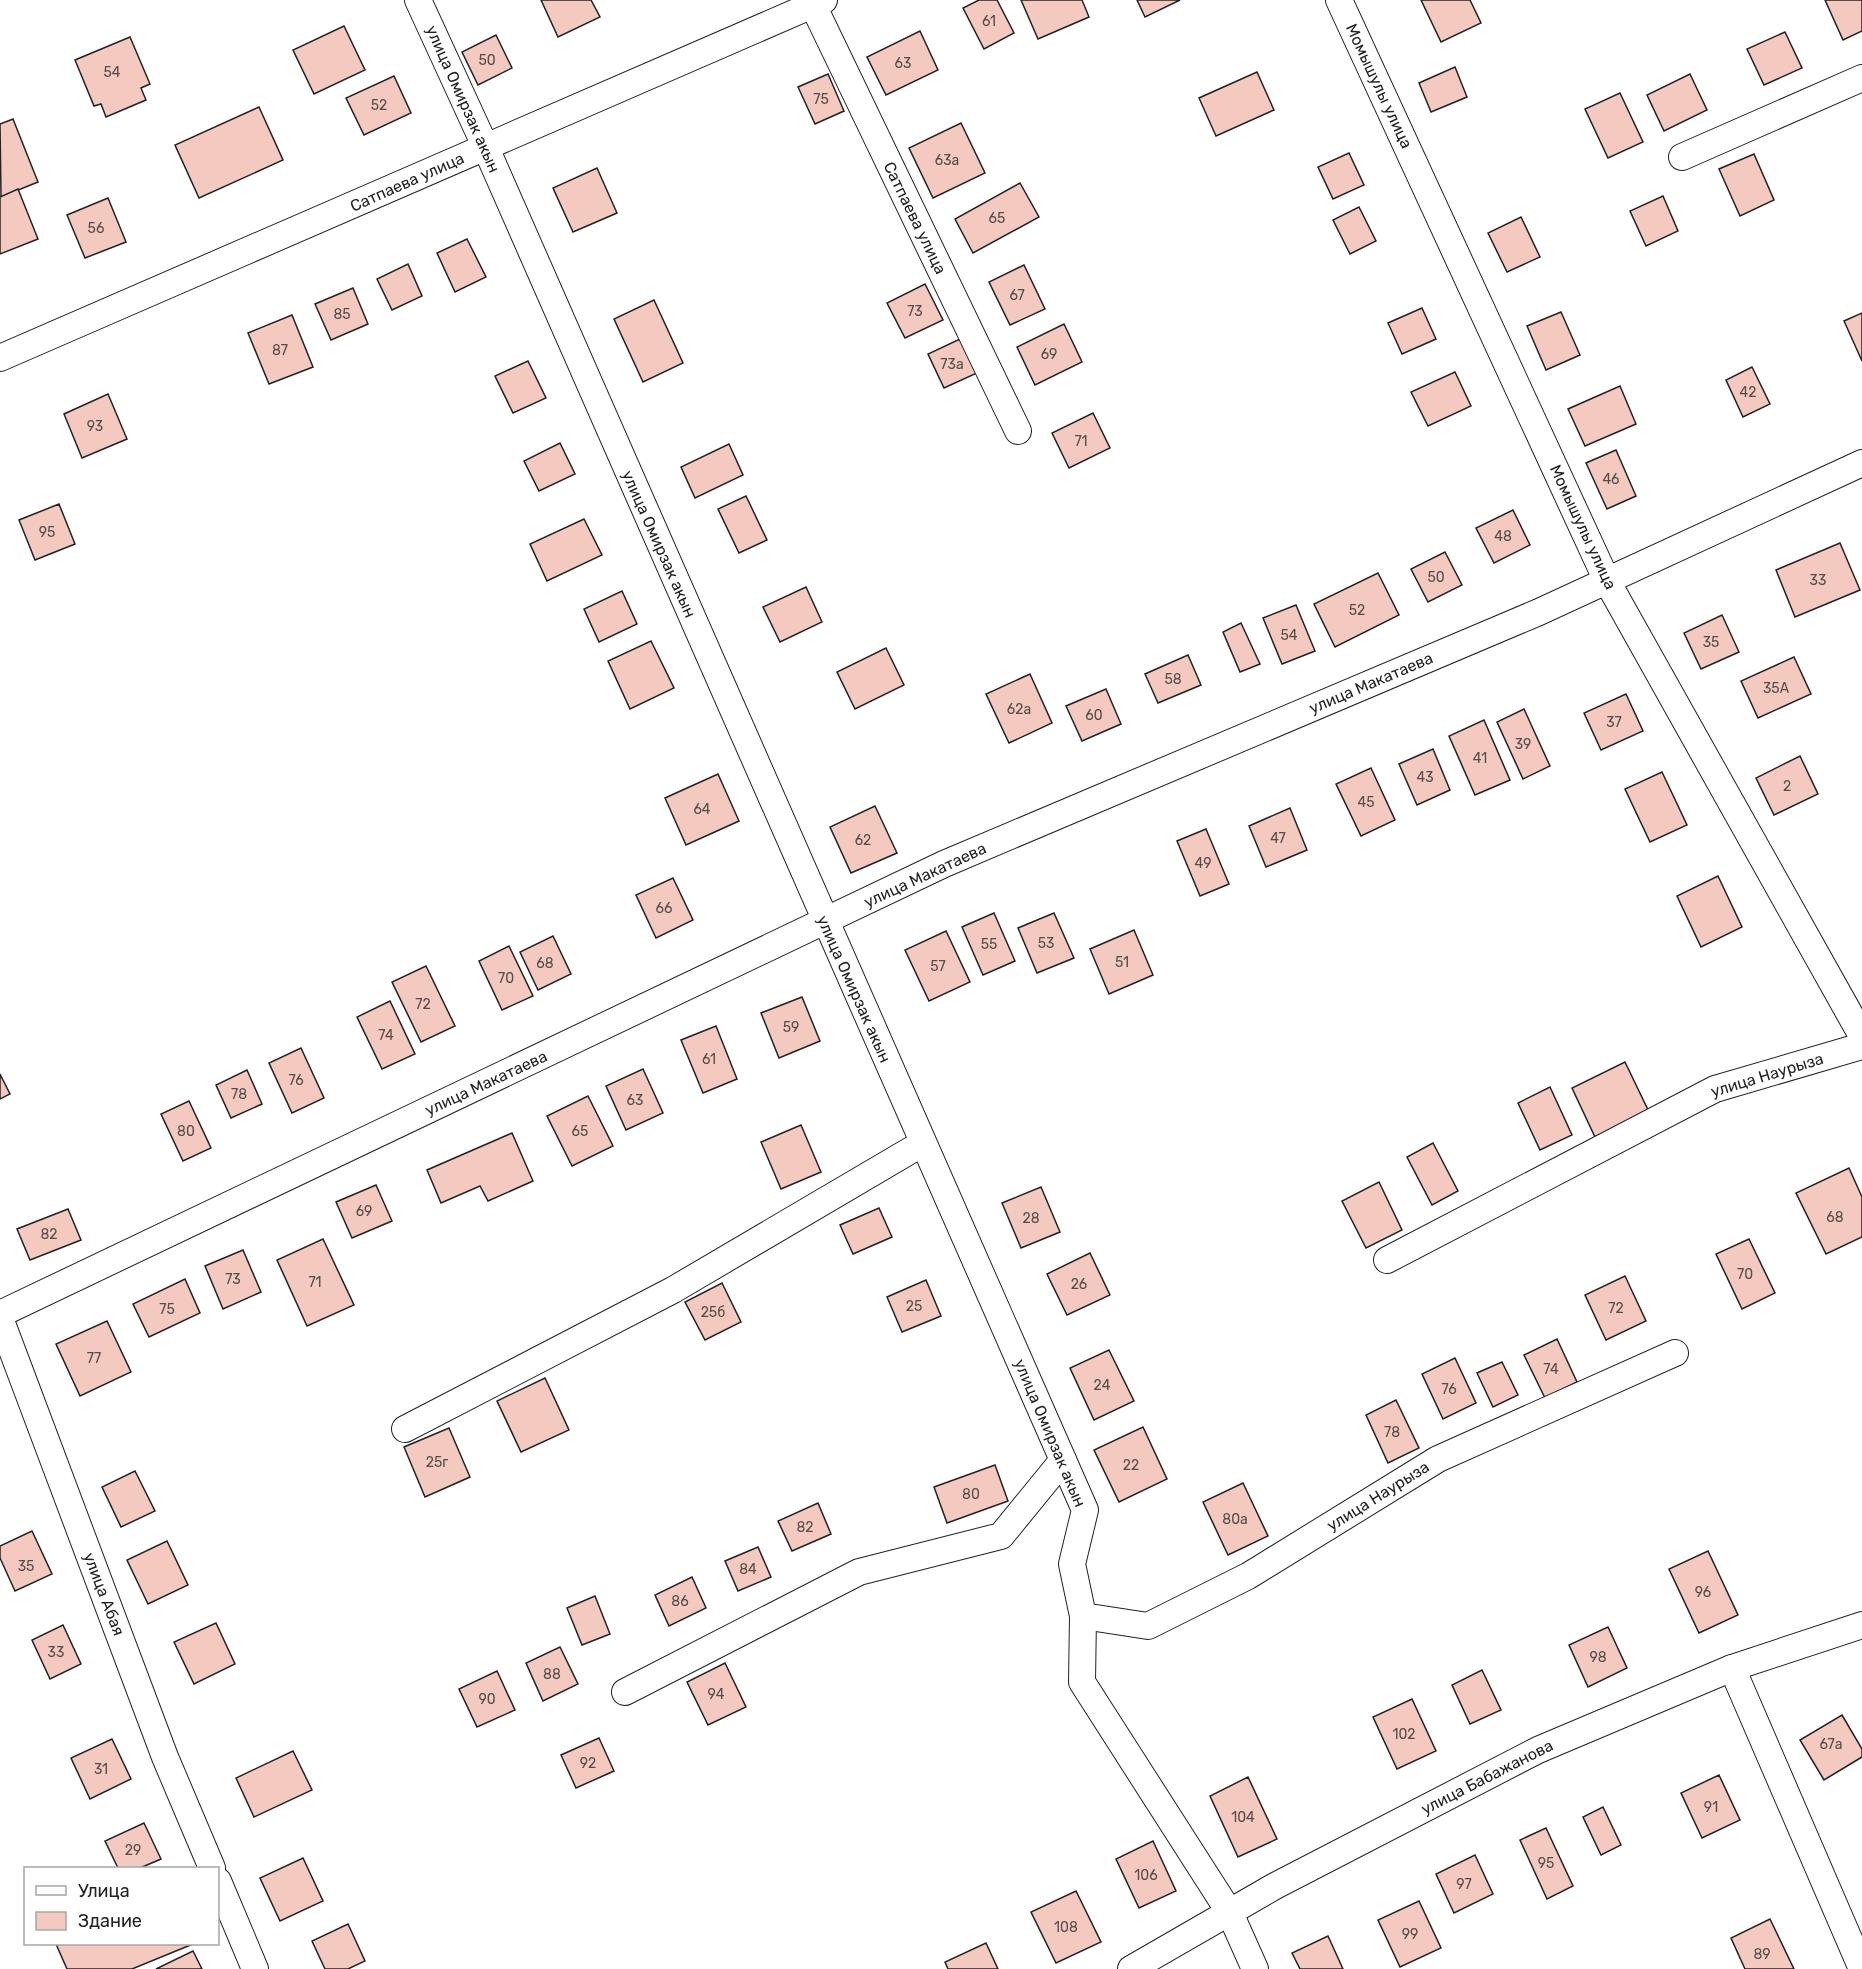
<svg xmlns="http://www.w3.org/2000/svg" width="1862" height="1969" font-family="Rubik,sans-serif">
  <rect width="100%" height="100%" fill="#fff"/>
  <g fill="#f3c9c0" stroke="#222" stroke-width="1.5">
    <polygon points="541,0 591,0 600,17 558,37"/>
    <polygon points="979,0 997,0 1014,33 984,49 963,8"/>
    <polygon points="1021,0 1082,0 1089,17 1038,39"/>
    <polygon points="1137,0 1180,0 1145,17"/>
    <polygon points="1421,0 1470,0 1481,23 1441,42"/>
    <polygon points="1825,0 1862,0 1862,31 1843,40"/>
    <polygon points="344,26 365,70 314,94 293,50"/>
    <polygon points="920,31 938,70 886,95 867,57"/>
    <polygon points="1785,32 1802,68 1764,85 1747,49"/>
    <polygon points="496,35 512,68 478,85 462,52"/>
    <polygon points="130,37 150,84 141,88 146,100 106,117 101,104 94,106 75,60"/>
    <polygon points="1455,67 1467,97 1431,112 1419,83"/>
    <polygon points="1257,72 1274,110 1216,136 1199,98"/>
    <polygon points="828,74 844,111 815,124 798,87"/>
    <polygon points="1690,74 1707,110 1664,131 1647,95"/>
    <polygon points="394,76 411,113 364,135 346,98"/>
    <polygon points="1620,93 1643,142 1608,158 1585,109"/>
    <polygon points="259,107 283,160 199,198 175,145"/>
    <polygon points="13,119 38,182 1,197 0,124"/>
    <polygon points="961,123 985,173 933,198 909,148"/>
    <polygon points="1349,153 1364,185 1333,199 1318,167"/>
    <polygon points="1754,154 1774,200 1740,216 1719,169"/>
    <polygon points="597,168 617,213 573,232 553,188"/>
    <polygon points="1020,183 1039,217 973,253 955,219"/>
    <polygon points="18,189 38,239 0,254 0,197"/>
    <polygon points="1663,196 1678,231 1646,246 1630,211"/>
    <polygon points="108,198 126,242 85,258 67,215"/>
    <polygon points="1359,207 1376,241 1350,254 1333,220"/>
    <polygon points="1521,217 1540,257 1507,272 1488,233"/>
    <polygon points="467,239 486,277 455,292 437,253"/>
    <polygon points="408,264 422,296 392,310 377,279"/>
    <polygon points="1024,265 1045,309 1010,325 989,282"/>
    <polygon points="925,284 943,320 905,338 887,303"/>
    <polygon points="353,288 368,324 331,340 315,304"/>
    <polygon points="654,300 683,363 643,382 614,319"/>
    <polygon points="1422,308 1436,339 1402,354 1388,323"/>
    <polygon points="1561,312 1580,355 1546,370 1527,326"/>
    <polygon points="1862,313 1862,361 1844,321"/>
    <polygon points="292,315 313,367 269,384 248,333"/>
    <polygon points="1064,324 1082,362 1035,385 1017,347"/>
    <polygon points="960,339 977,373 944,388 928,354"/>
    <polygon points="528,361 546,398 513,413 495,376"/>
    <polygon points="1752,367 1770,404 1743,417 1726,380"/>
    <polygon points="1455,372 1471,406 1428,426 1411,392"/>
    <polygon points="1620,386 1636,424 1585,446 1568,409"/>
    <polygon points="108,394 127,439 82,458 64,414"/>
    <polygon points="1093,413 1110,448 1069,468 1052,433"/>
    <polygon points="560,443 575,474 539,491 524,461"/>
    <polygon points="729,444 743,475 695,498 681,467"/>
    <polygon points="1616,450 1636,496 1607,509 1586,463"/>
    <polygon points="746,496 767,540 739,553 718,509"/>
    <polygon points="59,504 75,544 35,560 19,520"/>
    <polygon points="1513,510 1530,545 1494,563 1476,528"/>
    <polygon points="584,519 602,555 547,581 530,544"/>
    <polygon points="1840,543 1860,590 1795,617 1776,570"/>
    <polygon points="1445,552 1462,585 1428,602 1411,569"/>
    <polygon points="1378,573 1399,615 1335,647 1314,604"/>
    <polygon points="806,587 822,622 780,642 763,607"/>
    <polygon points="622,591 637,624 599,642 584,609"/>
    <polygon points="1296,605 1315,651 1282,664 1263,618"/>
    <polygon points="1722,615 1739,652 1701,669 1684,633"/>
    <polygon points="1241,623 1260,664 1240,672 1223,632"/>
    <polygon points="651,641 674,688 630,709 608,661"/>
    <polygon points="886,648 904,685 855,709 837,672"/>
    <polygon points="1188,655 1201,685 1158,703 1145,674"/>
    <polygon points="1794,657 1811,694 1758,718 1741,681"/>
    <polygon points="1030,674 1052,723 1009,743 986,694"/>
    <polygon points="1106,689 1121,724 1082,741 1066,706"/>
    <polygon points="1626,694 1643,731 1601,750 1584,713"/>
    <polygon points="1524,709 1550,766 1523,779 1497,722"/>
    <polygon points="1484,720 1510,780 1475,795 1449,736"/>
    <polygon points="1433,749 1450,790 1417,805 1399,764"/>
    <polygon points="1800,756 1818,794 1774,815 1756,778"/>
    <polygon points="1371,768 1395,820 1361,836 1336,784"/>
    <polygon points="1662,772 1687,825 1650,842 1625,789"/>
    <polygon points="718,774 739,821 686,845 665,798"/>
    <polygon points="875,806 897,853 851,873 830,827"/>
    <polygon points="1290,808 1307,850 1266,867 1249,826"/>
    <polygon points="1206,829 1229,884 1200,896 1177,841"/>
    <polygon points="1718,876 1742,927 1701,947 1677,896"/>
    <polygon points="673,878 693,920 656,938 636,895"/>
    <polygon points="994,913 1015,961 983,975 962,927"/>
    <polygon points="1054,913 1074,958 1037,973 1018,928"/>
    <polygon points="1134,930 1153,975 1109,994 1090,949"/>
    <polygon points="946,931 970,982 929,1001 905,950"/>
    <polygon points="553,936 571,974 538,990 520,952"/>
    <polygon points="509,946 533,996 502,1010 479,961"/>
    <polygon points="426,966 455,1026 421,1042 392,982"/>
    <polygon points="802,997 820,1041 779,1058 761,1013"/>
    <polygon points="390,1001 415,1054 382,1069 357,1017"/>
    <polygon points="716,1026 737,1079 703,1093 681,1040"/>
    <polygon points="301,1048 324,1098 292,1113 269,1063"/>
    <polygon points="1625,1062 1649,1112 1595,1137 1572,1088"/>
    <polygon points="643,1069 663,1113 626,1130 606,1086"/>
    <polygon points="247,1070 262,1104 231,1118 216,1085"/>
    <polygon points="0,1074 10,1094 0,1099"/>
    <polygon points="1550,1087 1572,1135 1540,1150 1518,1103"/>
    <polygon points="588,1096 613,1146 572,1166 547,1116"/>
    <polygon points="189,1101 211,1148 183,1161 161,1114"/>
    <polygon points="801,1125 821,1172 781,1189 761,1142"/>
    <polygon points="512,1133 533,1181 488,1201 480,1186 441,1203 427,1170"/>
    <polygon points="1433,1143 1458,1191 1432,1205 1407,1157"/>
    <polygon points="1849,1168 1862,1197 1862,1237 1826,1254 1796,1193"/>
    <polygon points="1379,1182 1402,1230 1366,1248 1342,1201"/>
    <polygon points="376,1185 392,1221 352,1238 336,1202"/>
    <polygon points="1041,1187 1060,1232 1021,1248 1002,1203"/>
    <polygon points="879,1208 892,1237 853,1254 840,1225"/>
    <polygon points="68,1209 81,1240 30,1260 17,1229"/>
    <polygon points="323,1239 354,1305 307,1326 277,1260"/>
    <polygon points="1749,1239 1775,1293 1742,1309 1716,1254"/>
    <polygon points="243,1250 261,1292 223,1309 205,1266"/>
    <polygon points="1090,1253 1110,1295 1067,1315 1047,1274"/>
    <polygon points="1625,1276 1646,1321 1606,1340 1585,1295"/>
    <polygon points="185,1279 200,1313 149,1337 133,1304"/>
    <polygon points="926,1280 941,1316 902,1332 887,1297"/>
    <polygon points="722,1283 741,1322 705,1340 685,1302"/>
    <polygon points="107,1321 131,1372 80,1396 56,1344"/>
    <polygon points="1557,1339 1577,1382 1545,1398 1524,1355"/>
    <polygon points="1109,1350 1134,1401 1094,1420 1070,1368"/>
    <polygon points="1455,1358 1476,1403 1443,1419 1422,1374"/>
    <polygon points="1502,1362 1518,1395 1493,1407 1477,1373"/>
    <polygon points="545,1378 569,1430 521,1452 497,1401"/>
    <polygon points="1396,1400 1419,1448 1388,1463 1366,1415"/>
    <polygon points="1143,1427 1167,1479 1119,1502 1094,1450"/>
    <polygon points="449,1428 470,1477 425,1497 404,1447"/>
    <polygon points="995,1465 1008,1501 947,1523 934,1487"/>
    <polygon points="135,1471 155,1511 121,1527 102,1487"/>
    <polygon points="1243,1483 1268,1536 1228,1555 1203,1502"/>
    <polygon points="818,1503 831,1534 792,1551 778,1521"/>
    <polygon points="32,1531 52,1574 15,1591 0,1558 0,1546"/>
    <polygon points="167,1541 188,1585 148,1604 127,1560"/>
    <polygon points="758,1547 771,1577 738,1591 725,1561"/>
    <polygon points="1708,1551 1738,1615 1699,1633 1669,1569"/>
    <polygon points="692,1577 706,1608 669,1626 655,1595"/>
    <polygon points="595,1596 610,1634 582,1645 567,1608"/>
    <polygon points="216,1623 235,1664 194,1684 174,1642"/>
    <polygon points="63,1625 81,1664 50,1679 32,1640"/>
    <polygon points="1608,1627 1627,1668 1588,1687 1569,1645"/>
    <polygon points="560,1647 578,1684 543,1701 526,1663"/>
    <polygon points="725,1663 746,1707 708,1725 687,1682"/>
    <polygon points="1482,1670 1501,1710 1470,1724 1452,1685"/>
    <polygon points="497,1671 515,1710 477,1727 459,1689"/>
    <polygon points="1412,1699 1436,1751 1397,1769 1373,1717"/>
    <polygon points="1842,1715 1862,1749 1862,1757 1824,1780 1800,1740"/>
    <polygon points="599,1738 614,1771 576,1788 561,1755"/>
    <polygon points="112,1739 131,1779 90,1799 71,1758"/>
    <polygon points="293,1751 312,1790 254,1817 236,1778"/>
    <polygon points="1719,1775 1740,1820 1702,1838 1681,1793"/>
    <polygon points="1248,1777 1277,1839 1238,1857 1210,1796"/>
    <polygon points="1603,1807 1621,1845 1601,1855 1583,1817"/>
    <polygon points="144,1823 161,1859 140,1868 118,1868 105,1841"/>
    <polygon points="1546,1828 1573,1886 1547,1899 1520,1840"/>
    <polygon points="1153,1841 1176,1891 1139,1908 1116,1859"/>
    <polygon points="1475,1855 1493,1894 1454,1913 1436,1874"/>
    <polygon points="303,1858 323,1901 280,1921 260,1878"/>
    <polygon points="1076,1891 1101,1942 1056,1963 1031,1912"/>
    <polygon points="1419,1901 1441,1948 1400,1967 1378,1920"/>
    <polygon points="1770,1919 1794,1969 1745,1969 1731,1938"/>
    <polygon points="348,1924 365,1961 348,1969 325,1969 312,1941"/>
    <polygon points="1328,1936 1343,1969 1300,1969 1292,1953"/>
    <polygon points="986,1943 998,1969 948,1969 945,1962"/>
    <polygon points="56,1944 193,1944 132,1969 67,1969"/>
    <polygon points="193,1951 202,1969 156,1969"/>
  </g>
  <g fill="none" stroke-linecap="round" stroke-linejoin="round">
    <defs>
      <g id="street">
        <polyline points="418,0 486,148 1085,1510 1072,1564 1083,1616 1082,1682 1230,1913 1255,1969"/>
        <polyline points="1339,0 1607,581 1862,1036"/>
        <polyline points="813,5 1018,431"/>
        <polyline points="1682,157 1862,78"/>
        <polyline points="0,358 824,0"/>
        <polyline points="1387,1260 1715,1089 1862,1046"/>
        <polyline points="0,1314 944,864 1539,612 1862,463"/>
        <polyline points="0,1318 165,1757 212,1868"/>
        <polyline points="405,1429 673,1290 923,1143"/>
        <polyline points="1083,1616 1148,1626 1248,1576 1438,1459 1675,1353"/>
        <polyline points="1732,1668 1862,1969"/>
        <polyline points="625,1692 859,1572 1001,1536 1063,1460"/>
        <polyline points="218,1881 255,1969"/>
        <polyline points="1131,1969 1275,1886 1538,1750 1732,1668 1862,1625"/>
      </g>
    </defs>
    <use href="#street" stroke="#222" stroke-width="28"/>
    <use href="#street" stroke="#fff" stroke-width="26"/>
  </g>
  <g text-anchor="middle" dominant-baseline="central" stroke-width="4.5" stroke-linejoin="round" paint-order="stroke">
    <g font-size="14" fill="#564c4a">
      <text x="989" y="21">61</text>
      <text x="487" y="60">50</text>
      <text x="903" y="63">63</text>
      <text x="112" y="72">54</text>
      <text x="821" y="99">75</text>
      <text x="379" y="105">52</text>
      <text x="947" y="160">63а</text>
      <text x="997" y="218">65</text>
      <text x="96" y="228">56</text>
      <text x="1017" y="295">67</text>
      <text x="915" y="311">73</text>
      <text x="342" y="314">85</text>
      <text x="280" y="350">87</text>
      <text x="1049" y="354">69</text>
      <text x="952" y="364">73а</text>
      <text x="1748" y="392">42</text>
      <text x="95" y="426">93</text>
      <text x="1081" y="441">71</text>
      <text x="1611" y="479">46</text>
      <text x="47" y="532">95</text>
      <text x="1503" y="536">48</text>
      <text x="1436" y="577">50</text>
      <text x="1818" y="580">33</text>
      <text x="1357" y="610">52</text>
      <text x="1289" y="635">54</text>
      <text x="1711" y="642">35</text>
      <text x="1173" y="679">58</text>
      <text x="1776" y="688">35А</text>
      <text x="1019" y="709">62а</text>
      <text x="1094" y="715">60</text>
      <text x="1614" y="722">37</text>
      <text x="1523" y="744">39</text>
      <text x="1480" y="758">41</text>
      <text x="1425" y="777">43</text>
      <text x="1787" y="786">2</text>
      <text x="1366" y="802">45</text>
      <text x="702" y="809">64</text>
      <text x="1278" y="838">47</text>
      <text x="863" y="840">62</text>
      <text x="1203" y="863">49</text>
      <text x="664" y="908">66</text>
      <text x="1046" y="943">53</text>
      <text x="989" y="944">55</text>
      <text x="1122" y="962">51</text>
      <text x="545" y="963">68</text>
      <text x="938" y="966">57</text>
      <text x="506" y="978">70</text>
      <text x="423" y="1004">72</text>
      <text x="791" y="1027">59</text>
      <text x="386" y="1035">74</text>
      <text x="709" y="1059">61</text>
      <text x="296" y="1080">76</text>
      <text x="239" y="1094">78</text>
      <text x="635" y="1100">63</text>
      <text x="186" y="1131">80</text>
      <text x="580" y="1131">65</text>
      <text x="364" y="1211">69</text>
      <text x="1835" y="1217">68</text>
      <text x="1031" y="1218">28</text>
      <text x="49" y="1234">82</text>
      <text x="1745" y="1274">70</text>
      <text x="233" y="1279">73</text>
      <text x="315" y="1282">71</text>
      <text x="1079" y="1284">26</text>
      <text x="914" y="1306">25</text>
      <text x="1616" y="1308">72</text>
      <text x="167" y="1309">75</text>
      <text x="713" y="1312">25б</text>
      <text x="94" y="1358">77</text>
      <text x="1551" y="1369">74</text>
      <text x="1102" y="1385">24</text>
      <text x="1449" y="1389">76</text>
      <text x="1392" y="1432">78</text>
      <text x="437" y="1462">25г</text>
      <text x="1131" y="1465">22</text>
      <text x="971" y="1494">80</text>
      <text x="1235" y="1519">80а</text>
      <text x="805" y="1527">82</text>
      <text x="26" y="1566">35</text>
      <text x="748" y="1569">84</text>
      <text x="1703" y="1592">96</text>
      <text x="680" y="1601">86</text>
      <text x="56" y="1652">33</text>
      <text x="1598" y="1657">98</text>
      <text x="552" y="1674">88</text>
      <text x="716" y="1694">94</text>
      <text x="487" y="1699">90</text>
      <text x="1404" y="1734">102</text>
      <text x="1831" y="1744">67а</text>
      <text x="588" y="1763">92</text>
      <text x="101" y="1769">31</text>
      <text x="1711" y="1807">91</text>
      <text x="1243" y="1817">104</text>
      <text x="133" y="1850">29</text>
      <text x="1546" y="1863">95</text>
      <text x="1146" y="1875">106</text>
      <text x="1464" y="1884">97</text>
      <text x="1066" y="1927">108</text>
      <text x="1410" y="1934">99</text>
      <text x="1762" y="1954">89</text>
    </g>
    <g font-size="16" fill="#222" stroke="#fff">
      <text transform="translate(1379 86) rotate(65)">Момышулы улица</text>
      <text transform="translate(463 99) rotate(66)">улица Омирзак акын</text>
      <text transform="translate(407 182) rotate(-24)">Сатпаева улица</text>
      <text transform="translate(915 218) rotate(64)">Сатпаева улица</text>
      <text transform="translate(1583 527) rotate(65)">Момышулы улица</text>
      <text transform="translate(659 544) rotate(66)">улица Омирзак акын</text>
      <text transform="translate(1371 683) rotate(-23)">улица Макатаева</text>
      <text transform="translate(925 875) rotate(-25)">улица Макатаева</text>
      <text transform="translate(854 989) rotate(66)">улица Омирзак акын</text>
      <text transform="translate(1767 1075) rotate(-17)">улица Наурыза</text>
      <text transform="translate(486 1083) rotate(-25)">улица Макатаева</text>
      <text transform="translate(1050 1433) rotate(67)">улица Омирзак акын</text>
      <text transform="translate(1378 1496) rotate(-32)">улица Наурыза</text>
      <text transform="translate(104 1594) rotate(69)">улица Абая</text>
      <text transform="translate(1487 1777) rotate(-27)">улица Бабажанова</text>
    </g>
  </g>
  <rect x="24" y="1867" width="195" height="78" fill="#ffffff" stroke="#a7a7a7" stroke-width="1.5"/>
  <rect x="36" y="1886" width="30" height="9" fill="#ffffff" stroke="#a7a7a7" stroke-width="1.5"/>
  <text x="78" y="1897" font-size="18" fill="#222222">Улица</text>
  <rect x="36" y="1912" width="30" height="18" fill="#f3c9c0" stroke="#a7a7a7" stroke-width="1.5"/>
  <text x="78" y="1927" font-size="18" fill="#222222">Здание</text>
</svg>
